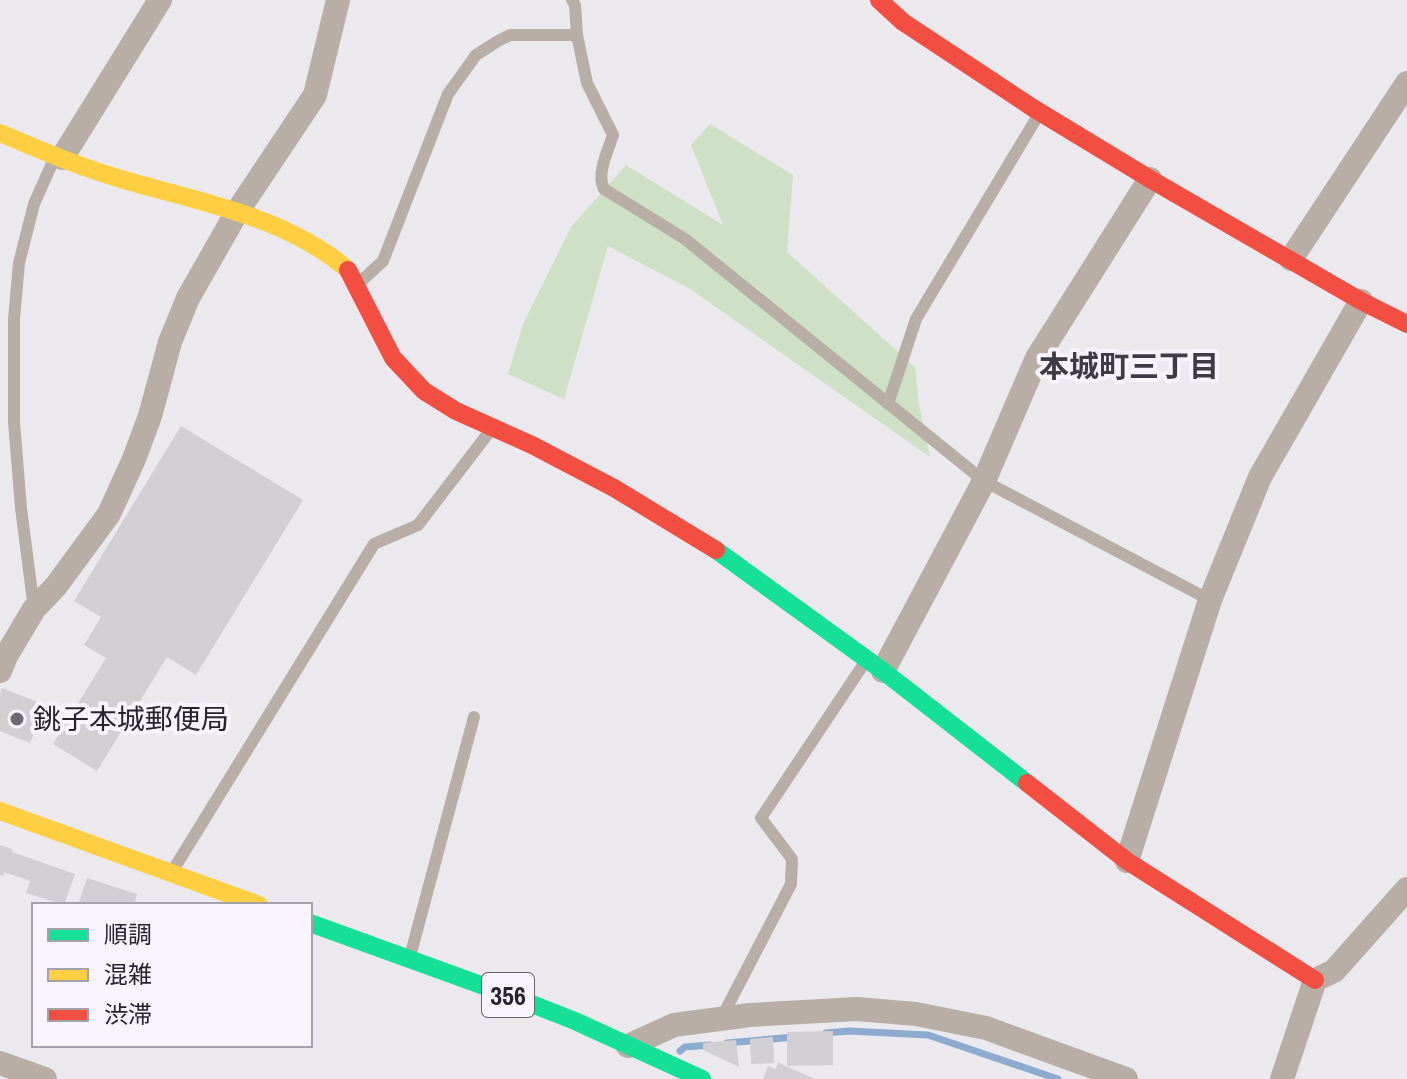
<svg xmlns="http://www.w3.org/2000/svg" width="1407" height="1079" font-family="'Archivo Narrow','Noto Sans JP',sans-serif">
  <rect width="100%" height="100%" fill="#ebe9ee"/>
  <polygon fill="#cee1c7" points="710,124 793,175 787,252 915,367 919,404 930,457 690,289 608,246 564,399 508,374 523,324 571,227 626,165 723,225 691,145"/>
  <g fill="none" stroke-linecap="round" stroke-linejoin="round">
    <g stroke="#8cabce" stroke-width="7">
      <polyline points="826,1033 849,1031 928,1035 1058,1079"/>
      <polyline points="727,1043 794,1037"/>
      <polyline points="680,1051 685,1047 710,1045"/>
    </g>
  </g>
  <g fill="#d1cfd3">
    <polygon points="181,426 303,500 196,675 167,657 97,771 53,744 106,658 84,645 101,617 74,601"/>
    <polygon points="2,688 45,705 30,743 0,731 0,694"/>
    <polygon points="0,845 12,849 12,852 75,874 64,905 26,893 30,881 4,872 3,876 0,875"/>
    <polygon points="87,878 137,894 134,905 78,905"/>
    <polygon points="833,1031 833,1065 787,1066 787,1032"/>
    <polygon points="773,1037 774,1063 751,1064 750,1039"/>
    <polygon points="736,1040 739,1067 703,1050 703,1043"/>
    <polygon points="779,1062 781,1064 815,1079 763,1079 768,1066 775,1069"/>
  </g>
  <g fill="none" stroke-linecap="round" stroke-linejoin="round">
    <g stroke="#b8aea6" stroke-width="12">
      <path d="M 572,0 L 575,5 L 577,35 L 587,83 L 613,135 C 608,151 596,174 604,189 L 685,239 L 984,481 L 1210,600"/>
      <polyline points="359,283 383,261 448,94 476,55 498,41 510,35 577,35"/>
      <polyline points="888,404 916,319 1036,119"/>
      <polyline points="34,609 21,508 14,422 14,319 19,263 34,204 54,159"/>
      <polyline points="175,867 374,544 418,525 490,431"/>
      <polyline points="411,953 474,717"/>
      <polyline points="721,1019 791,884 792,859 761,818 865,662"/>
    </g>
    <g stroke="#b8aea6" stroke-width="24">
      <polyline points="62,158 160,0"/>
      <polyline points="1291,259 1407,83"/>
      <polyline points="0,671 6,656 34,609 56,586 109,514 134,459 150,416 170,342 188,298 237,212 315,95 338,0"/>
      <polyline points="883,671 984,481 1037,358 1150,179"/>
      <polyline points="1127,861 1210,600 1260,477 1361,301"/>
      <polyline points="628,1046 674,1025 750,1015 857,1009 916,1014 986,1028 1126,1079"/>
      <polyline points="0,1063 45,1079"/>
      <polyline points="1282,1079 1315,980 1334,971 1407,889"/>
    </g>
    <g stroke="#16e098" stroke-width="18">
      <polyline points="716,550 883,671 1027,783"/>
      <polyline points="310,923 517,998 575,1021 702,1079"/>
    </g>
    <g stroke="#ffcf43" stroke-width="18">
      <path d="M 0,133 C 40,150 80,167 121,179 C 198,202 286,216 348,270"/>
      <polyline points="0,811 259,905"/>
    </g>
    <g stroke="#f24e42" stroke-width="18">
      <polyline points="879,0 903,22 1033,108 1150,179 1361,301 1407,324"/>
      <polyline points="348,270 393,358 424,391 456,411 532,445 614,488 716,550"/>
      <polyline points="1027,783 1127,861 1315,980"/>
    </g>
  </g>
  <circle fill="#6c6a6e" stroke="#f8f3ff" stroke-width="3" cx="17" cy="719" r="8"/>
  <g text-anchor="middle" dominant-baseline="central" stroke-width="8" stroke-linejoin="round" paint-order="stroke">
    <rect fill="#f8f3ff" stroke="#666369" stroke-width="2" x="482" y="973" width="52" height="44" rx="6"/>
    <g font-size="26" font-weight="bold" fill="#272529">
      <text x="508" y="995">356</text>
    </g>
    <g font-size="28" fill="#272529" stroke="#f8f3ff" text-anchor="start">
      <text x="33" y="719">銚子本城郵便局</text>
    </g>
    <g font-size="30" font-weight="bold" fill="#3e3b44" stroke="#f8f3ff">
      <text x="1129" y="366">本城町三丁目</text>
    </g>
  </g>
  <rect x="32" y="903" width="280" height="144" fill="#f8f3ff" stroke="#a4a1a9" stroke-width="2"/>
  <rect x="48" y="929" width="40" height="12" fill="#16e098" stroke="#a4a1a9" stroke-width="2"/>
  <text x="104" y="943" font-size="24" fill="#272529">順調</text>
  <rect x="48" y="969" width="40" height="12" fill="#ffcf43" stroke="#a4a1a9" stroke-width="2"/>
  <text x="104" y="983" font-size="24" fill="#272529">混雑</text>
  <rect x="48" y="1009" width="40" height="12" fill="#f24e42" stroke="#a4a1a9" stroke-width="2"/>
  <text x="104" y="1023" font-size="24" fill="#272529">渋滞</text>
</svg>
